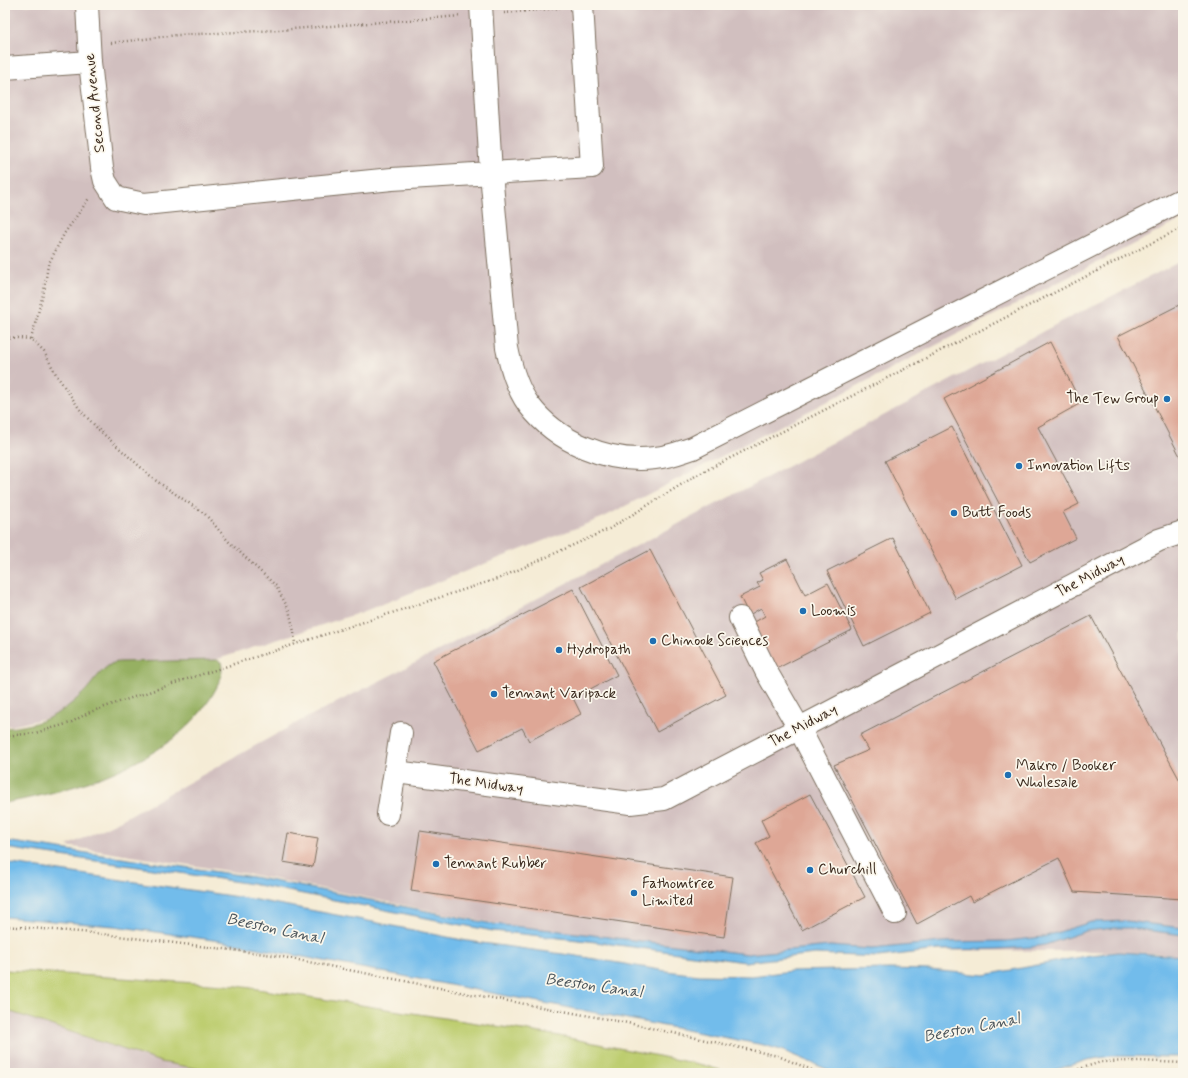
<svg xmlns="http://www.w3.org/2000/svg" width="1188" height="1078" font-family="Mynerve,sans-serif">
  <rect width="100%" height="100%" fill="#fbf7ec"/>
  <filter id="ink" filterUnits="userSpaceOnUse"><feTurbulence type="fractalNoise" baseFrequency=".025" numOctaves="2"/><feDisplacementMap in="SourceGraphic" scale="8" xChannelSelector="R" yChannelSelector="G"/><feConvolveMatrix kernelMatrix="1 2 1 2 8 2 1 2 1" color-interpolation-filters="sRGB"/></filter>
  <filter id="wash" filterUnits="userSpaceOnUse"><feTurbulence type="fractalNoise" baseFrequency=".012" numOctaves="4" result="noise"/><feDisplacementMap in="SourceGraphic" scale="16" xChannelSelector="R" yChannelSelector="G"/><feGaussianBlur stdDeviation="0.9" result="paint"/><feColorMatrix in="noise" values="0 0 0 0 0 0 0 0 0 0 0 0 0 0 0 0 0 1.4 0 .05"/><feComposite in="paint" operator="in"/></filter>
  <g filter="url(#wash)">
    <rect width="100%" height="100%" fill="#f5ecd6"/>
    <g fill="#d1bfbf">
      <polygon points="5,5 1183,5 1183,219 1031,296 604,517 362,612 89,701 60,715 11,726 5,725"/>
      <polygon points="1183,260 1183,956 1153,953 1085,951 783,950 746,954 493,923 254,875 67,846 121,820 302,720 417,662 1059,323"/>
      <polygon points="5,1010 161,1062 221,1073 5,1073"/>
    </g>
    <polygon fill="#bdcd70" stroke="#7c7c47" points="5,970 238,986 554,1035 703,1065 730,1073 221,1073 161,1062 5,1010"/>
    <path fill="#96b062" stroke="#686d40" d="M 217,660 L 221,662 C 225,675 216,689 210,699 C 169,763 76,790 5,803 L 5,728 C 40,726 63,714 87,689 C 94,681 101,670 111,664 C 113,663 117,662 119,662 Z"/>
    <g fill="#72bceb" stroke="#567384">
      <polygon points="5,841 253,877 493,924 552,930 747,954 830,946 871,949 942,942 1006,941 1043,937 1091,922 1127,921 1183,928 1183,935 1130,928 1114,928 1086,931 1045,945 1032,947 997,949 938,950 878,957 815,954 745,962 588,941 493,931 252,884 173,872 5,848"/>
      <polygon points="5,863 245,898 363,920 467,941 577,956 666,971 699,975 752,976 791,971 889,969 929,970 985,975 1091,955 1118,952 1183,956 1183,1057 1111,1056 1087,1060 1046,1073 836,1073 781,1050 764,1045 220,941 114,926 5,917"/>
    </g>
    <g id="blocks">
      <g fill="#dea796">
        <polygon points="1183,303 1183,462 1118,336"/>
        <polygon points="1050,342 1081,403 1038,427 1079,504 1063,512 1076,538 1030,562 944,399"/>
        <polygon points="952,427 1022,565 956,599 885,461"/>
        <polygon points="893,538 930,613 864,646 827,571"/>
        <polygon points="650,550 726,695 657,732 581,587"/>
        <polygon points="787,559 805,595 828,583 852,630 776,669 753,623 765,616 761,608 749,615 740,597 760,587 757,583 763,580 759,573"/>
        <polygon points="573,589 617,675 573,698 581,714 529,741 522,728 479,750 433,661"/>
        <polygon points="1091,616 1183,786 1183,899 1074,892 1059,858 972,902 969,896 917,924 834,765 869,750 860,735"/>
        <polygon points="810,794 865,897 802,930 756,843 769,836 761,820"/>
        <polygon points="420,831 733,877 724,937 411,891"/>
        <polygon points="288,833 318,838 313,867 283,862"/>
      </g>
    </g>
  </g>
  <g filter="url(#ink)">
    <use href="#blocks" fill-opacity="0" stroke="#7c6e5e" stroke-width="1"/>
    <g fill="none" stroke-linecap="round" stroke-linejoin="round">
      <defs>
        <g id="minor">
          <polyline points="87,5 90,62 102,168 105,181 116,198 144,204 392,179 592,167 582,5"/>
          <path d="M 481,5 L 491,173 L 507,348 C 511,368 517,389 529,405 C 557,442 609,464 655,458 C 669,457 681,452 693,448 L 1183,199"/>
          <polyline points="5,68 90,62"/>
          <polyline points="740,618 766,671 799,728 895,913"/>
          <polyline points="396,772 630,803 664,799 1159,540 1183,532"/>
          <polyline points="388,814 401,733"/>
        </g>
      </defs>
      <use href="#minor" stroke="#7c6e5e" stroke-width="24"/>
      <g stroke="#7c6e5e" stroke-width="2.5" stroke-dasharray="1 3" stroke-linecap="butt">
        <polyline points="504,13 560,8"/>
        <polyline points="111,43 177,35 279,30 461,16"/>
        <polyline points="5,337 31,339 44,352 57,376 81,411 99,430 155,480 205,514 230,543 276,586 289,610 294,632 295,645"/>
        <polyline points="31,339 44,291 48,265 64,234 90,197"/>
        <polyline points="5,736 35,733 70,723 90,712 181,681 500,578 609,529 697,475 1183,227"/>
        <polyline points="5,926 93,933 273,955 465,993 628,1023 778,1056 819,1073"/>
        <polyline points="1067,1073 1101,1062 1139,1061 1183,1063"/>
      </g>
      <use href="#minor" stroke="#fff" stroke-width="22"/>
    </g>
  </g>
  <g fill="#1f6fb2" stroke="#fbf7ec" stroke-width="1.5">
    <circle cx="1167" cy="399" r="4"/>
    <circle cx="1019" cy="466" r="4"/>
    <circle cx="954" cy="513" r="4"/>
    <circle cx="803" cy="611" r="4"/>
    <circle cx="653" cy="641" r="4"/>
    <circle cx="559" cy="650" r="4"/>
    <circle cx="494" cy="694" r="4"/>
    <circle cx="1008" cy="775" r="4"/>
    <circle cx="436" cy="864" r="4"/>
    <circle cx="810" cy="870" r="4"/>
    <circle cx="634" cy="893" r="4"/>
  </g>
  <g text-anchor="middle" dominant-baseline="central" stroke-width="3.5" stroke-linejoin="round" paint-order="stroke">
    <g font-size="15" fill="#3b2a1e" stroke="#fbf7ec">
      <text transform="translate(95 103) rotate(-96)">Second Avenue</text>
      <text transform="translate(1090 576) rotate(-28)">The Midway</text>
      <text transform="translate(803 726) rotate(-28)">The Midway</text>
      <text transform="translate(486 784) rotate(8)">The Midway</text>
    </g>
    <g font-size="15" fill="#3b2a1e" stroke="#fbf7ec" text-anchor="start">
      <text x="1159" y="399" text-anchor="end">The Tew Group</text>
      <text x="1027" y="466">Innovation Lifts</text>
      <text x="962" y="513">Butt Foods</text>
      <text x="811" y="611">Loomis</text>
      <text x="661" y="641">Chinook Sciences</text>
      <text x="567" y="650">Hydropath</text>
      <text x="502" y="694">Tennant Varipack</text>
      <text x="1016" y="766">Makro / Booker<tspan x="1016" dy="17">Wholesale</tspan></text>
      <text x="444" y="864">Tennant Rubber</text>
      <text x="818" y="870">Churchill</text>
      <text x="642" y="884">Fathomtree<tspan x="642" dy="17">Limited</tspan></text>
    </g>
    <g font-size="16" font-style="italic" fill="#4c565c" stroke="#fbf7ec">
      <text transform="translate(275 929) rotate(12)">Beeston Canal</text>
      <text transform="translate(594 986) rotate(8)">Beeston Canal</text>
      <text transform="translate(972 1028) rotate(-11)">Beeston Canal</text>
    </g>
  </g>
  <rect width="1188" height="1078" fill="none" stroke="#fbf7ec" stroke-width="20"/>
</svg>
